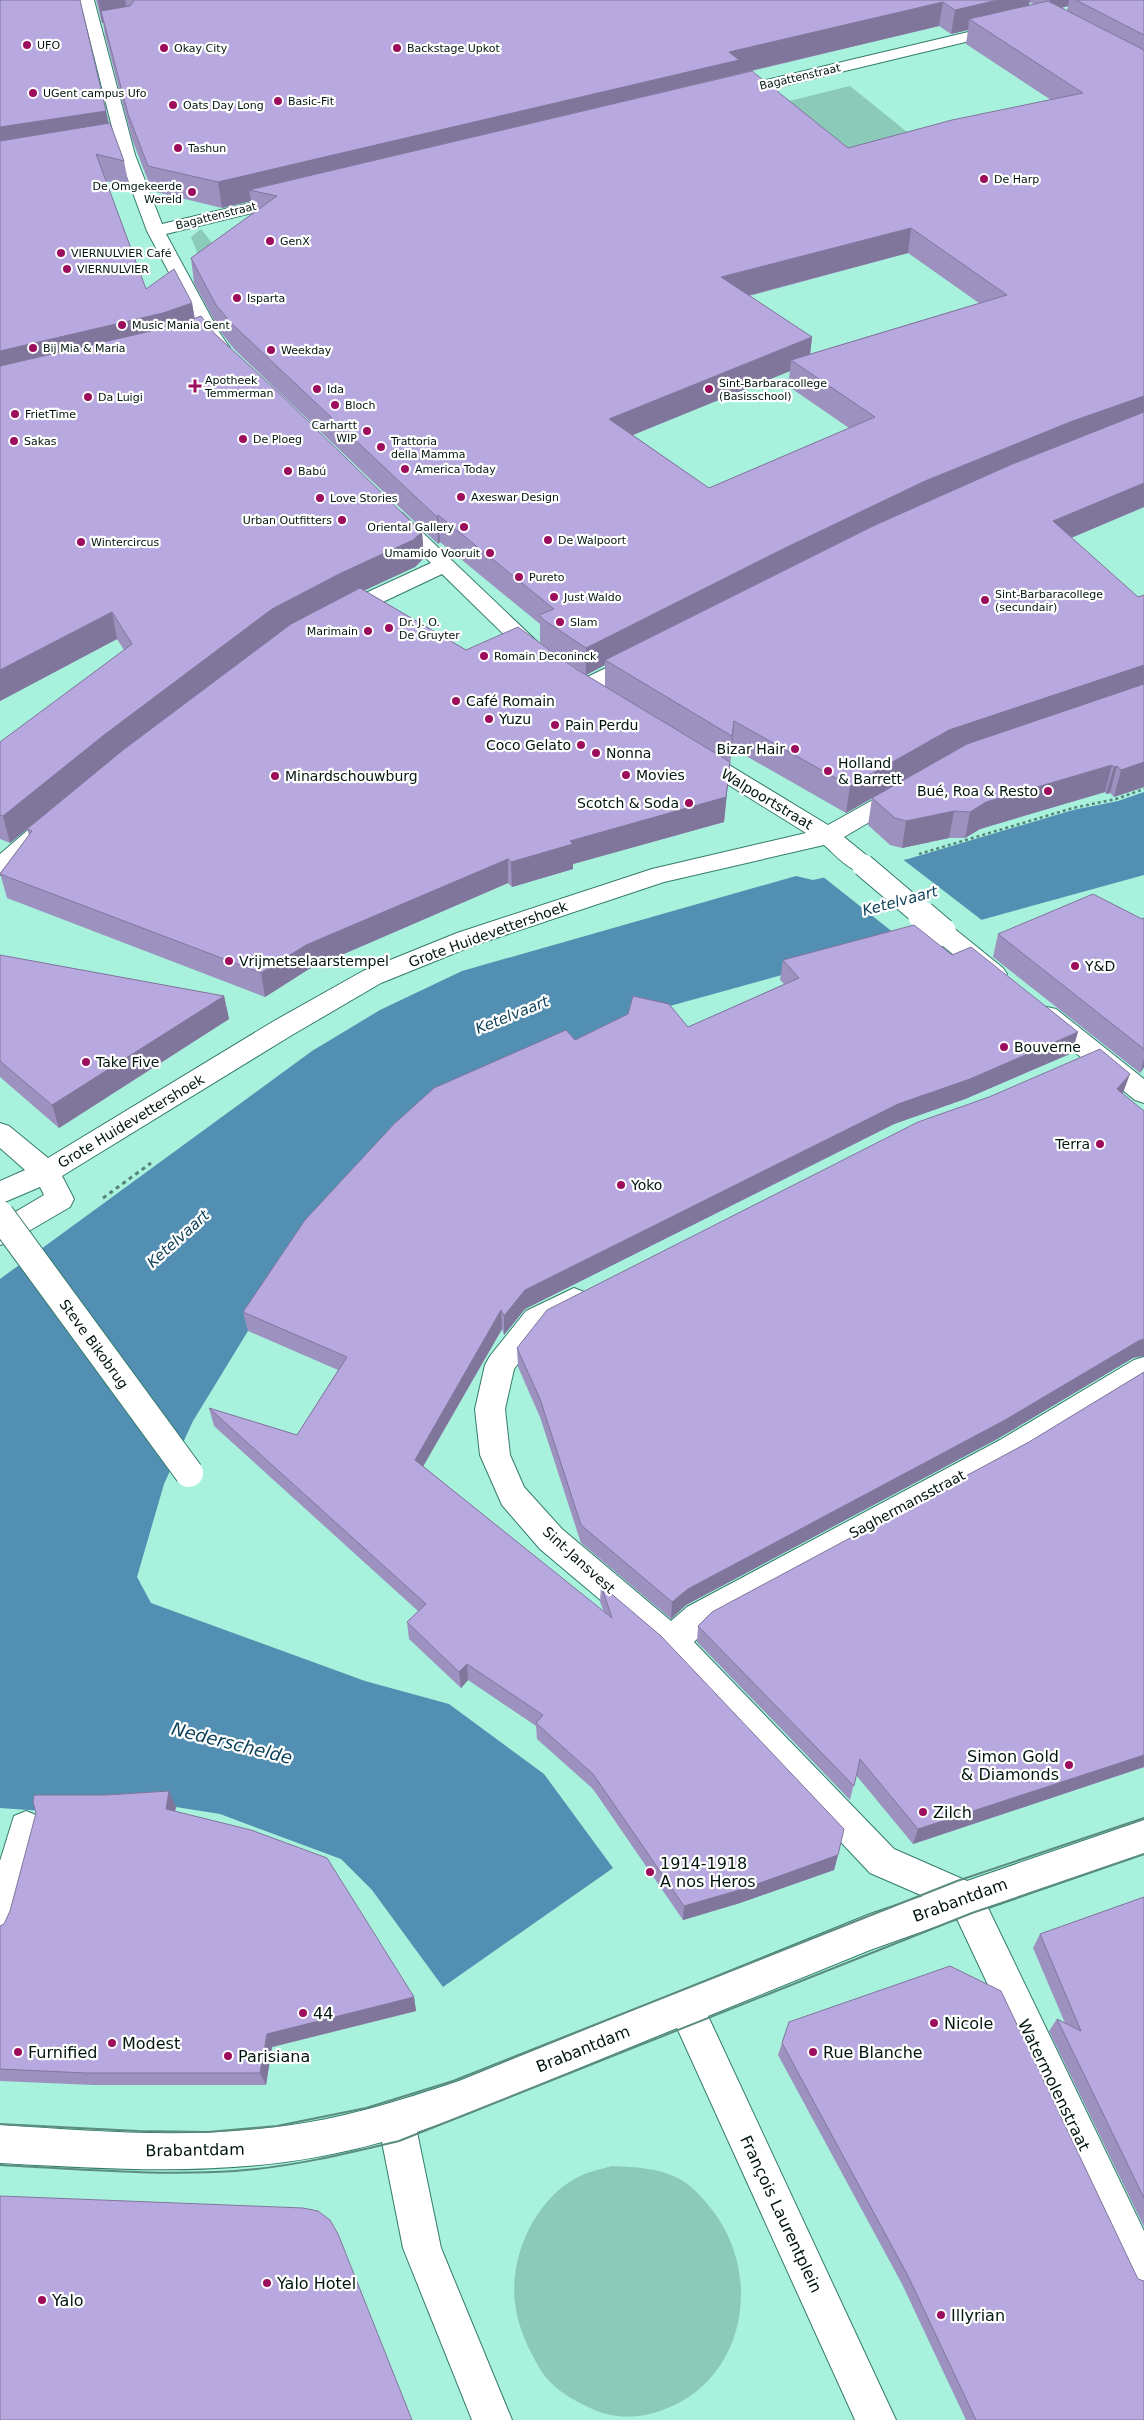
<svg xmlns="http://www.w3.org/2000/svg" width="1144" height="2420" font-family="'DejaVu Sans',sans-serif">
  <rect width="100%" height="100%" fill="#a8f1dd"/>
  <g fill="#8bc9b8">
    <polygon points="850,86 912,136 825,156 765,107"/>
    <polygon points="201,229 212,243 209,281 191,237"/>
    <path d="M 612,2166 C 636,2167 657,2168 678,2178 C 694,2186 708,2204 718,2218 C 763,2286 741,2384 660,2411 C 640,2418 617,2419 597,2411 C 576,2402 553,2390 540,2369 C 528,2348 518,2328 515,2303 C 509,2256 536,2197 580,2176 C 590,2171 602,2169 612,2166 Z"/>
  </g>
  <polygon fill="#538fb2" points="1144,792 1144,875 659,1009 298,1256 248,1331 193,1421 164,1484 137,1577 151,1603 365,1681 449,1704 544,1774 613,1868 443,1987 372,1890 341,1859 220,1814 176,1807 43,1811 0,1808 0,1279 312,1051 380,1010 462,971 796,876 813,880 908,859 1073,810 1118,801"/>
  <polygon fill="#a8f1dd" points="901,858 983,921 904,941 822,876"/>
  <g fill="none" stroke-linecap="round" stroke-linejoin="round">
    <defs>
      <g id="minor">
        <polygon points="80,0 94,0 135,155 162,224 287,194 293,195 295,199 293,203 166,234 219,332 230,348 228,352 214,352 201,333 147,231 119,155"/>
        <polygon points="1002,24 1007,26 1010,29 1007,32 733,98 725,93 733,88"/>
        <polygon points="395,511 402,513 547,651 550,656 547,661 539,663 531,661 442,574 349,618 341,619 333,618 330,613 333,608 431,563 385,517 388,513"/>
        <polygon points="639,652 647,654 650,659 647,664 593,692 585,694 577,692 574,687 577,682"/>
        <path d="M 698,749 L 706,751 L 828,825 L 896,787 L 904,784 L 912,787 L 916,792 L 912,797 L 844,837 L 871,859 L 875,865 L 871,871 C 852,876 838,857 824,845 L 664,882 L 475,945 L 381,983 L 292,1035 L 62,1176 L 74,1199 L 70,1207 L 10,1242 L 0,1245 L 0,1221 L 44,1195 L 40,1187 L 0,1204 L 0,1181 L 25,1170 L 0,1148 L 0,1123 L 9,1126 L 48,1158 L 274,1021 L 363,971 L 457,933 L 652,869 L 806,833 L 690,761 L 687,756 L 690,751 Z"/>
        <polygon points="44,821 52,823 56,829 52,835 8,873 0,875 0,854 36,823"/>
        <polygon points="942,923 951,926 1003,968 1007,974 1003,980 994,983 985,980 933,938 930,932 933,926"/>
        <polygon points="1047,1007 1056,1009 1144,1079 1144,1103 1135,1100 1038,1023 1034,1016 1038,1009"/>
        <path d="M 574,1288 L 584,1292 L 588,1300 L 584,1308 L 546,1327 L 514,1369 L 505,1409 L 510,1455 L 524,1487 L 562,1529 L 671,1621 L 687,1607 L 1000,1440 L 1134,1360 L 1144,1357 L 1144,1384 L 1022,1458 L 709,1627 L 694,1642 L 894,1849 L 967,1881 L 1144,1820 L 1144,1854 L 988,1908 L 1144,2231 L 1144,2292 L 1130,2287 L 957,1919 L 870,1950 L 708,2016 L 896,2420 L 855,2420 L 677,2028 L 459,2117 L 417,2132 L 441,2248 L 512,2420 L 472,2420 L 403,2248 L 382,2142 C 252,2179 133,2170 0,2163 L 0,2125 C 92,2131 184,2139 276,2127 C 339,2120 399,2101 459,2081 L 870,1914 L 923,1896 L 870,1873 L 661,1651 L 540,1549 L 502,1505 L 480,1455 L 475,1409 L 485,1365 L 490,1356 L 526,1311 Z"/>
        <polygon points="26,1811 38,1816 43,1828 17,1925 12,1937 0,1942 0,1861 14,1816"/>
      </g>
    </defs>
    <use href="#minor" stroke="#337b6a" stroke-width="2"/>
    <polyline stroke="#558477" stroke-width="2.5" stroke-dasharray="3 3" stroke-linecap="butt" points="919,854 1073,808 1116,799 1144,789"/>
    <polyline stroke="#558477" stroke-width="3" stroke-dasharray="4 4" stroke-linecap="butt" points="103,1198 151,1163"/>
    <use href="#minor" fill="#fff" fill-rule="evenodd"/>
    <g stroke="#5b8c7f" stroke-width="2">
      <polyline points="0,2124 138,2131 208,2132 277,2126 366,2108 453,2081 957,1881 1144,1818"/>
      <path d="M 0,2165 C 78,2169 157,2176 235,2171 C 291,2167 345,2154 399,2141 L 972,1913 L 1144,1854"/>
    </g>
    <defs>
      <polyline id="minor-bridge-far1" points="863,865 923,916"/>
      <g id="minor-bridge">
        <polyline points="922,915 942,932"/>
        <polyline points="0,1215 189,1473"/>
      </g>
    </defs>
    <use href="#minor-bridge-far1" stroke="#337b6a" stroke-width="24" stroke-linecap="butt"/>
    <use href="#minor-bridge" stroke="#337b6a" stroke-width="30" stroke-linecap="butt"/>
    <use href="#minor-bridge-far1" stroke="#fff" stroke-width="22"/>
    <use href="#minor-bridge" stroke="#fff" stroke-width="28"/>
  </g>
  <g fill="#9d91c0" fill-rule="evenodd">
    <path d="M 0,0 L 106,111 L 109,123 L 124,161 L 129,186 L 106,181 L 146,289 L 192,303 L 195,319 L 214,333 L 422,532 L 424,558 L 415,567 L 364,590 L 466,650 L 543,645 L 540,642 L 540,624 L 440,542 L 438,544 L 234,349 L 220,331 L 194,283 L 191,258 L 252,214 L 251,201 L 222,208 L 152,191 L 132,139 L 105,35 L 103,23 L 102,23 L 96,0 L 1144,0 L 1144,507 L 1071,538 L 1138,597 L 1144,595 L 1144,787 L 1114,797 L 1110,793 L 1106,794 L 1105,792 L 980,829 L 965,838 L 949,838 L 902,848 L 890,845 L 868,825 L 872,798 L 903,781 L 846,813 L 732,748 L 730,763 L 724,822 L 573,864 L 573,869 L 512,887 L 508,883 L 309,969 L 265,997 L 7,898 L 0,873 L 29,835 L 27,829 L 10,843 L 0,839 L 0,742 L 124,650 L 117,639 L 0,701 ZM 1029,2 L 1034,4 L 1029,5 ZM 1068,6 L 1067,11 L 1062,8 ZM 939,26 L 951,34 L 968,30 L 966,44 L 1051,100 L 848,148 L 739,74 ZM 908,253 L 979,303 L 810,354 L 812,337 L 749,296 ZM 790,371 L 788,386 L 849,428 L 709,488 L 633,435 ZM 552,652 L 586,675 L 605,665 L 605,686 L 576,669 Z"/>
    <polygon points="1144,918 1144,1067 1140,1073 993,957 998,934 1142,919"/>
    <polygon points="0,955 224,996 229,1019 59,1128 0,1077"/>
    <polygon points="783,960 1072,1053 965,1099 894,1124 525,1309 504,1335 502,1329 423,1466 604,1612 600,1602 601,1585 838,1855 834,1870 740,1903 683,1920 593,1789 537,1739 536,1726 468,1680 461,1688 409,1639 407,1622 418,1611 214,1426 209,1408 297,1435 338,1370 248,1331 243,1312 575,1040 688,1027 784,984 780,980"/>
    <polygon points="1123,1094 1133,1358 999,1438 686,1605 671,1619 581,1543 540,1417 518,1367 517,1348"/>
    <polygon points="1144,1372 1144,1767 913,1844 856,1775 850,1800 697,1642 698,1626 1029,1442"/>
    <polygon points="176,1807 175,1812 414,1997 416,2011 272,2047 266,2085 94,2085 0,2081 0,1926 4,1924"/>
    <polygon points="1144,1897 1144,2227 1049,2031 1057,2019 1065,2023 1033,1948 1040,1934"/>
    <polygon points="782,2043 1144,2420 966,2420 902,2284 778,2055"/>
  </g>
  <g fill="#80769c">
    <polygon points="98,0 125,0 128,18 101,11 103,23 102,23"/>
    <polygon points="998,0 1030,0 1027,16 969,19 968,30 951,34 955,10"/>
    <polygon points="1050,0 1069,0 1068,6 1048,11"/>
    <polygon points="943,2 939,26 249,190 251,201 222,208 218,182 729,52"/>
    <polygon points="106,111 111,135 0,153 0,127"/>
    <polygon points="911,228 908,253 720,303 721,277"/>
    <polygon points="192,303 196,329 0,379 0,351"/>
    <polygon points="812,337 809,363 791,360 790,371 608,445 609,419"/>
    <polygon points="1144,396 1144,420 605,660 605,665 586,675 586,648 785,548 925,481 1070,422"/>
    <polygon points="1144,483 1144,507 1047,548 1053,521"/>
    <polygon points="438,515 440,542 438,544 437,517"/>
    <polygon points="422,532 424,558 415,567 342,601 110,762 10,843 3,816 104,735 272,609"/>
    <polygon points="112,612 117,639 0,701 0,670"/>
    <polygon points="1144,665 1144,690 944,757 846,813 850,786 949,730"/>
    <polygon points="734,721 732,748 730,763 732,736"/>
    <polygon points="730,762 724,822 573,864 573,869 512,887 511,862 570,841"/>
    <polygon points="1144,762 1144,787 1114,797 1121,770"/>
    <polygon points="1112,765 1105,792 980,829 965,838 970,812 986,802"/>
    <polygon points="1117,766 1110,793 1106,794 1114,767"/>
    <polygon points="954,811 949,838 902,848 906,821"/>
    <polygon points="508,859 508,883 309,969 265,997 261,973 306,945"/>
    <polygon points="224,996 229,1019 59,1128 52,1105"/>
    <polygon points="1078,1032 1072,1053 965,1099 894,1124 525,1309 504,1335 504,1316 525,1290 898,1104"/>
    <polygon points="1144,1059 1144,1067 1140,1073"/>
    <polygon points="1130,1074 1123,1093 1111,1109 1117,1089"/>
    <polygon points="501,1310 502,1329 417,1477 415,1460"/>
    <polygon points="1144,1339 1144,1356 1133,1358 999,1438 686,1605 671,1619 672,1602 688,1589 1140,1340"/>
    <polygon points="467,1664 468,1680 461,1688 459,1672"/>
    <polygon points="1144,1755 1144,1767 913,1844 918,1829"/>
    <polygon points="169,1791 176,1807 172,1825 166,1809"/>
    <polygon points="838,1855 834,1870 740,1903 683,1920 684,1906"/>
    <polygon points="414,1997 416,2011 272,2047 266,2085 260,2073 267,2034"/>
  </g>
  <g fill="#b7a9df" stroke="#80769c" fill-rule="evenodd">
    <polygon points="0,0 80,0 106,111 0,127"/>
    <polygon points="133,0 998,0 955,10 943,2 729,52 739,60 218,182 148,166 128,114 101,11 130,6 134,1"/>
    <polygon points="1076,0 1144,0 1144,35"/>
    <path d="M 1048,1 L 1144,50 L 1144,396 L 1070,422 L 925,481 L 785,548 L 586,648 L 544,620 L 539,615 L 554,609 L 438,515 L 437,517 L 231,323 L 216,305 L 191,258 L 277,196 L 249,190 L 752,71 L 848,148 L 952,120 L 1083,93 L 969,19 ZM 911,228 L 1007,295 L 791,360 L 875,417 L 709,488 L 609,419 L 812,337 L 721,277 Z"/>
    <polygon points="110,123 124,161 96,154 146,289 174,269 192,303 163,313 0,351 0,141"/>
    <polygon points="201,316 214,333 278,392 422,532 413,540 339,574 272,609 104,735 3,816 0,815 0,742 132,644 112,612 0,670 0,366 177,325"/>
    <polygon points="1144,412 1144,483 1053,521 1138,597 1144,595 1144,665 949,730 850,786 734,721 732,736 605,660 873,526 1010,465"/>
    <polygon points="360,588 466,650 518,627 576,669 730,762 726,797 570,841 573,844 511,862 508,859 306,945 261,973 0,874 32,831 27,829 123,750 291,624"/>
    <polygon points="1144,684 1144,762 1121,770 1117,766 1114,767 1112,765 986,802 970,812 954,811 906,821 895,818 872,798 967,744"/>
    <polygon points="1093,894 1142,919 1144,918 1144,1049 998,934"/>
    <polygon points="914,925 952,955 971,947 1078,1032 970,1079 898,1104 525,1290 504,1316 501,1310 415,1460 612,1618 601,1585 661,1636 844,1829 838,1855 743,1889 684,1906 593,1774 536,1723 543,1715 467,1664 459,1672 407,1622 426,1604 209,1408 297,1435 347,1357 243,1312 305,1220 394,1124 434,1088 566,1030 575,1040 628,1014 633,996 669,1004 688,1027 799,978 783,960"/>
    <polygon points="0,955 224,996 52,1105 0,1061"/>
    <polygon points="1100,1049 1130,1074 1117,1089 1144,1111 1144,1339 1140,1340 1005,1420 688,1589 672,1602 581,1525 540,1399 517,1348 547,1310 918,1122 989,1097"/>
    <polygon points="1144,1372 1144,1755 918,1829 860,1759 854,1786 698,1626 712,1612 1029,1442"/>
    <polygon points="169,1791 166,1809 251,1830 327,1858 414,1997 267,2034 260,2073 86,2073 0,2069 0,1926 4,1924 10,1911 36,1813 33,1802 34,1795 107,1795"/>
    <polygon points="1144,1897 1144,2198 1057,2019 1081,2031 1040,1934"/>
    <polygon points="950,1966 1001,1991 1138,2279 1144,2281 1144,2420 976,2420 908,2276 782,2043 789,2022"/>
    <polygon points="0,2196 303,2208 318,2211 330,2220 338,2234 412,2420 0,2420"/>
  </g>
  <g fill="#9c0d5b" stroke="#fff" stroke-width="2">
    <circle cx="27" cy="45" r="5"/>
    <circle cx="164" cy="48" r="5"/>
    <circle cx="397" cy="48" r="5"/>
    <circle cx="33" cy="93" r="5"/>
    <circle cx="278" cy="101" r="5"/>
    <circle cx="173" cy="105" r="5"/>
    <circle cx="178" cy="148" r="5"/>
    <circle cx="984" cy="179" r="5"/>
    <circle cx="192" cy="192" r="5"/>
    <circle cx="270" cy="241" r="5"/>
    <circle cx="61" cy="253" r="5"/>
    <circle cx="67" cy="269" r="5"/>
    <circle cx="237" cy="298" r="5"/>
    <circle cx="122" cy="325" r="5"/>
    <circle cx="33" cy="348" r="5"/>
    <circle cx="271" cy="350" r="5"/>
    <path d="M192.5 378.5h5v5h5v5h-5v5h-5v-5h-5v-5h5z"/>
    <circle cx="317" cy="389" r="5"/>
    <circle cx="709" cy="389" r="5"/>
    <circle cx="88" cy="397" r="5"/>
    <circle cx="335" cy="405" r="5"/>
    <circle cx="15" cy="414" r="5"/>
    <circle cx="367" cy="431" r="5"/>
    <circle cx="243" cy="439" r="5"/>
    <circle cx="14" cy="441" r="5"/>
    <circle cx="381" cy="447" r="5"/>
    <circle cx="405" cy="469" r="5"/>
    <circle cx="288" cy="471" r="5"/>
    <circle cx="461" cy="497" r="5"/>
    <circle cx="320" cy="498" r="5"/>
    <circle cx="342" cy="520" r="5"/>
    <circle cx="464" cy="527" r="5"/>
    <circle cx="548" cy="540" r="5"/>
    <circle cx="81" cy="542" r="5"/>
    <circle cx="490" cy="553" r="5"/>
    <circle cx="519" cy="577" r="5"/>
    <circle cx="554" cy="597" r="5"/>
    <circle cx="985" cy="600" r="5"/>
    <circle cx="560" cy="622" r="5"/>
    <circle cx="389" cy="628" r="5"/>
    <circle cx="368" cy="631" r="5"/>
    <circle cx="484" cy="656" r="5"/>
    <circle cx="456" cy="701" r="5"/>
    <circle cx="489" cy="719" r="5"/>
    <circle cx="555" cy="725" r="5"/>
    <circle cx="581" cy="745" r="5"/>
    <circle cx="795" cy="749" r="5"/>
    <circle cx="596" cy="753" r="5"/>
    <circle cx="828" cy="771" r="5"/>
    <circle cx="626" cy="775" r="5"/>
    <circle cx="275" cy="776" r="5"/>
    <circle cx="1048" cy="791" r="5"/>
    <circle cx="689" cy="803" r="5"/>
    <circle cx="229" cy="961" r="5"/>
    <circle cx="1075" cy="966" r="5"/>
    <circle cx="1004" cy="1047" r="5"/>
    <circle cx="86" cy="1062" r="5"/>
    <circle cx="1100" cy="1144" r="5"/>
    <circle cx="621" cy="1185" r="5"/>
    <circle cx="1069" cy="1765" r="5"/>
    <circle cx="923" cy="1812" r="5"/>
    <circle cx="650" cy="1872" r="5"/>
    <circle cx="303" cy="2013" r="5"/>
    <circle cx="934" cy="2023" r="5"/>
    <circle cx="112" cy="2043" r="5"/>
    <circle cx="18" cy="2052" r="5"/>
    <circle cx="813" cy="2052" r="5"/>
    <circle cx="228" cy="2056" r="5"/>
    <circle cx="267" cy="2283" r="5"/>
    <circle cx="42" cy="2300" r="5"/>
    <circle cx="941" cy="2315" r="5"/>
  </g>
  <g text-anchor="middle" dominant-baseline="central" stroke-width="4.5" stroke-linejoin="round" paint-order="stroke">
    <g font-size="11" fill="#00150f" stroke="#fff" text-anchor="start">
      <text x="37" y="45">UFO</text>
      <text x="174" y="48">Okay City</text>
      <text x="407" y="48">Backstage Upkot</text>
      <text x="43" y="93">UGent campus Ufo</text>
      <text x="288" y="101">Basic-Fit</text>
      <text x="183" y="105">Oats Day Long</text>
      <text x="188" y="148">Tashun</text>
      <text x="994" y="179">De Harp</text>
      <text x="182" y="186" text-anchor="end">De Omgekeerde<tspan x="182" dy="13">Wereld</tspan></text>
      <text x="280" y="241">GenX</text>
      <text x="71" y="253">VIERNULVIER Café</text>
      <text x="77" y="269">VIERNULVIER</text>
      <text x="247" y="298">Isparta</text>
      <text x="132" y="325">Music Mania Gent</text>
      <text x="43" y="348">Bij Mia &amp; Maria</text>
      <text x="281" y="350">Weekday</text>
      <text x="205" y="380">Apotheek<tspan x="205" dy="13">Temmerman</tspan></text>
      <text x="719" y="383">Sint-Barbaracollege<tspan x="719" dy="13">(Basisschool)</tspan></text>
      <text x="327" y="389">Ida</text>
      <text x="98" y="397">Da Luigi</text>
      <text x="345" y="405">Bloch</text>
      <text x="25" y="414">FrietTime</text>
      <text x="357" y="425" text-anchor="end">Carhartt<tspan x="357" dy="13">WIP</tspan></text>
      <text x="253" y="439">De Ploeg</text>
      <text x="24" y="441">Sakas</text>
      <text x="391" y="441">Trattoria<tspan x="391" dy="13">della Mamma</tspan></text>
      <text x="415" y="469">America Today</text>
      <text x="298" y="471">Babú</text>
      <text x="471" y="497">Axeswar Design</text>
      <text x="330" y="498">Love Stories</text>
      <text x="332" y="520" text-anchor="end">Urban Outfitters</text>
      <text x="454" y="527" text-anchor="end">Oriental Gallery</text>
      <text x="558" y="540">De Walpoort</text>
      <text x="91" y="542">Wintercircus</text>
      <text x="480" y="553" text-anchor="end">Umamido Vooruit</text>
      <text x="529" y="577">Pureto</text>
      <text x="995" y="594">Sint-Barbaracollege<tspan x="995" dy="13">(secundair)</tspan></text>
      <text x="564" y="597">Just Waldo</text>
      <text x="399" y="622">Dr. J. O.<tspan x="399" dy="13">De Gruyter</tspan></text>
      <text x="570" y="622">Slam</text>
      <text x="358" y="631" text-anchor="end">Marimain</text>
      <text x="494" y="656">Romain Deconinck</text>
    </g>
    <g font-size="11" fill="#00150f" stroke="#fff">
      <text transform="translate(800 77) rotate(-13)">Bagattenstraat</text>
      <text transform="translate(216 216) rotate(-14)">Bagattenstraat</text>
    </g>
    <g font-size="14" fill="#00150f" stroke="#fff" text-anchor="start">
      <text x="466" y="701">Café Romain</text>
      <text x="499" y="719">Yuzu</text>
      <text x="565" y="725">Pain Perdu</text>
      <text x="571" y="745" text-anchor="end">Coco Gelato</text>
      <text x="785" y="749" text-anchor="end">Bizar Hair</text>
      <text x="606" y="753">Nonna</text>
      <text x="838" y="763">Holland<tspan x="838" dy="16">&amp; Barrett</tspan></text>
      <text x="636" y="775">Movies</text>
      <text x="285" y="776">Minardschouwburg</text>
      <text x="1038" y="791" text-anchor="end">Bué, Roa &amp; Resto</text>
      <text x="679" y="803" text-anchor="end">Scotch &amp; Soda</text>
      <text x="239" y="961">Vrijmetselaarstempel</text>
      <text x="1085" y="966">Y&amp;D</text>
      <text x="1014" y="1047">Bouverne</text>
      <text x="96" y="1062">Take Five</text>
      <text x="1090" y="1144" text-anchor="end">Terra</text>
      <text x="631" y="1185">Yoko</text>
    </g>
    <g font-size="14" fill="#00150f" stroke="#fff">
      <text transform="translate(767 799) rotate(31)">Walpoortstraat</text>
      <text transform="translate(488 934) rotate(-20)">Grote Huidevettershoek</text>
      <text transform="translate(131 1121) rotate(-31)">Grote Huidevettershoek</text>
      <text transform="translate(94 1344) rotate(54)">Steve Bikobrug</text>
      <text transform="translate(907 1504) rotate(-28)">Saghermansstraat</text>
      <text transform="translate(579 1560) rotate(42)">Sint-Jansvest</text>
    </g>
    <g font-size="15" font-style="italic" fill="#0c3f58" stroke="#fff">
      <text transform="translate(900 901) rotate(-15)">Ketelvaart</text>
      <text transform="translate(512 1015) rotate(-22)">Ketelvaart</text>
      <text transform="translate(178 1239) rotate(-42)">Ketelvaart</text>
    </g>
    <g font-size="16" fill="#00150f" stroke="#fff" text-anchor="start">
      <text x="1059" y="1756" text-anchor="end">Simon Gold<tspan x="1059" dy="18">&amp; Diamonds</tspan></text>
      <text x="933" y="1812">Zilch</text>
      <text x="660" y="1863">1914-1918<tspan x="660" dy="18">A nos Heros</tspan></text>
      <text x="313" y="2013">44</text>
      <text x="944" y="2023">Nicole</text>
      <text x="122" y="2043">Modest</text>
      <text x="28" y="2052">Furnified</text>
      <text x="823" y="2052">Rue Blanche</text>
      <text x="238" y="2056">Parisiana</text>
      <text x="277" y="2283">Yalo Hotel</text>
      <text x="52" y="2300">Yalo</text>
      <text x="951" y="2315">Illyrian</text>
    </g>
    <g font-size="16" fill="#00150f" stroke="#fff">
      <text transform="translate(960 1900) rotate(-20)">Brabantdam</text>
      <text transform="translate(583 2049) rotate(-22)">Brabantdam</text>
      <text transform="translate(1054 2085) rotate(64)">Watermolenstraat</text>
      <text transform="translate(195 2150) rotate(-1)">Brabantdam</text>
      <text transform="translate(781 2214) rotate(65)">François Laurentplein</text>
    </g>
    <g font-size="18" font-style="italic" fill="#0c3f58" stroke="#fff">
      <text transform="translate(232 1743) rotate(14)">Nederschelde</text>
    </g>
  </g>
</svg>
